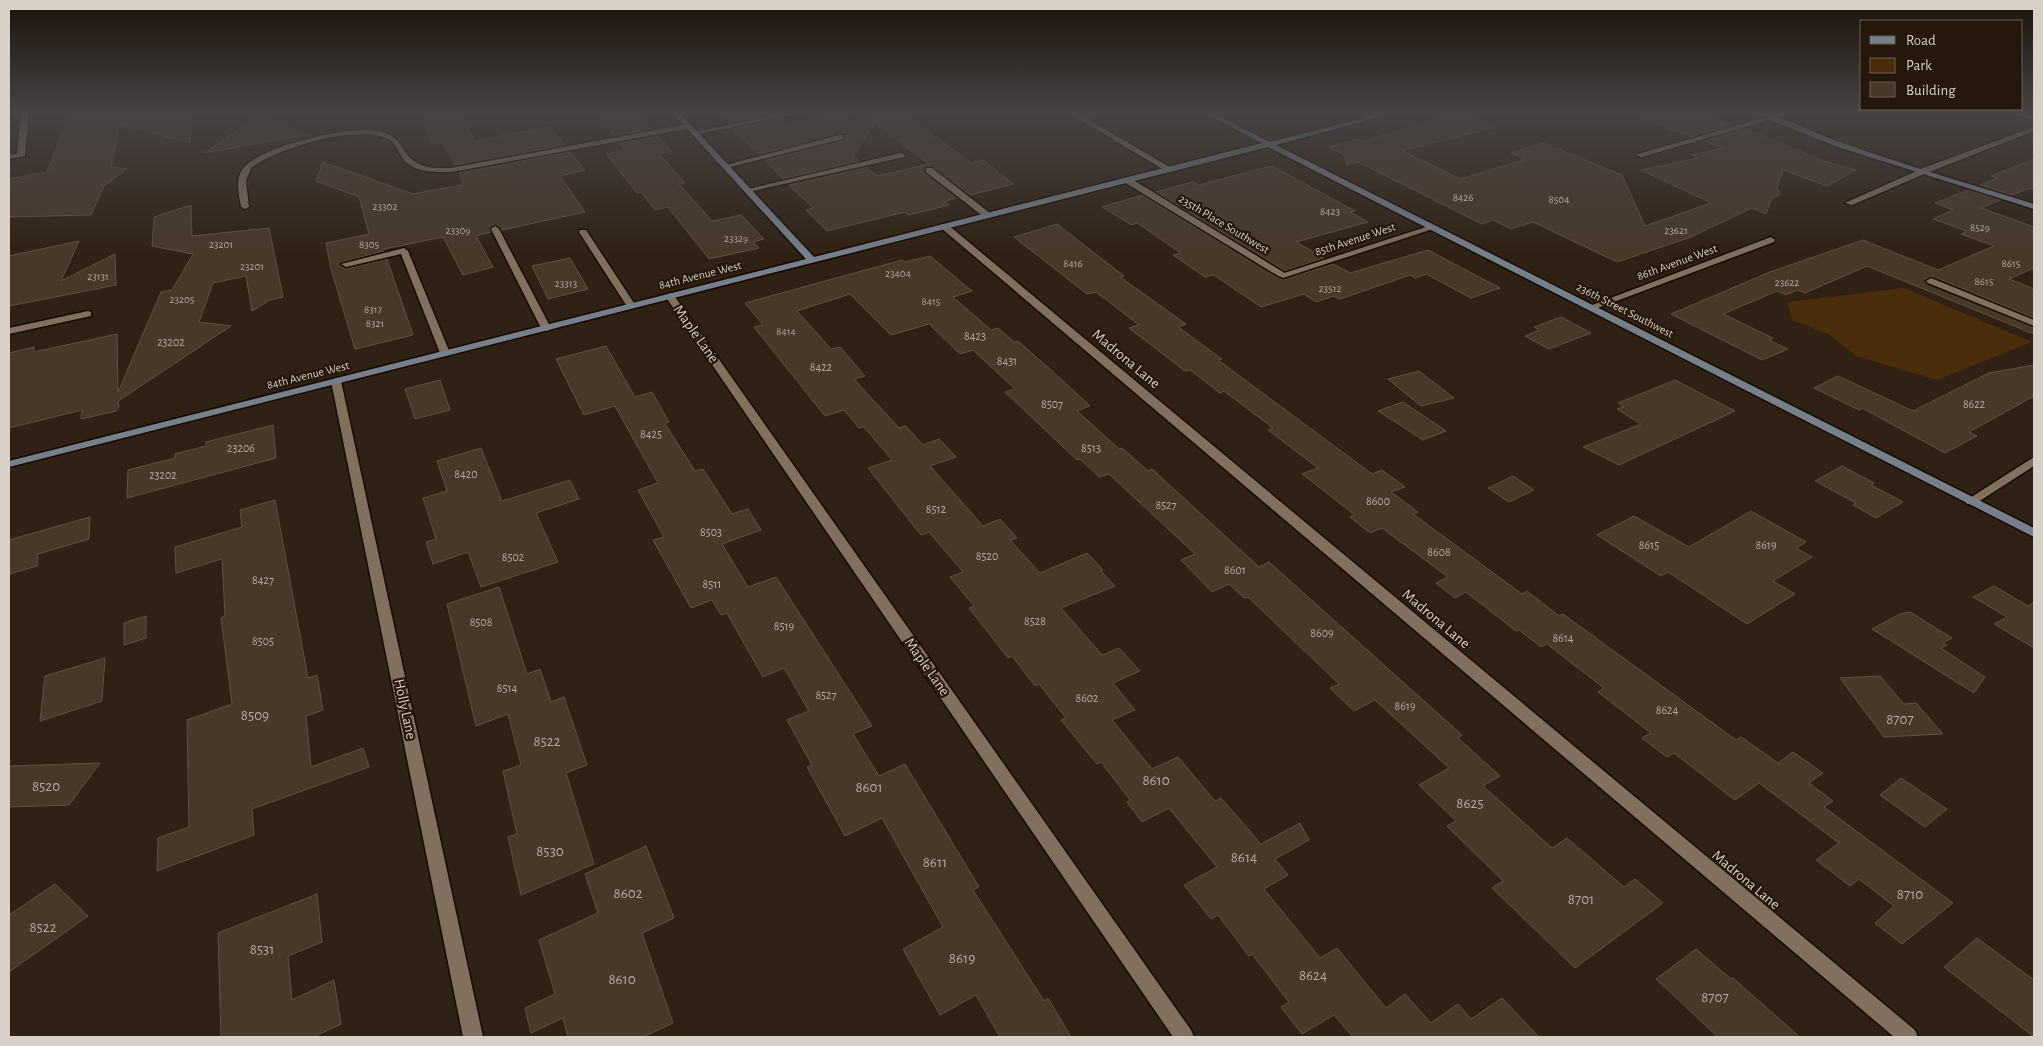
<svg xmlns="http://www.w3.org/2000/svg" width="2043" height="1046" font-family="'Alegreya Sans',sans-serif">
  <rect width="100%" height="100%" fill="#2f2113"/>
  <polygon fill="#4c2d0b" points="1904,288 2032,342 1937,380 1856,356 1830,335 1792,320 1788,302"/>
  <g fill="#473829" stroke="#625142">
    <polygon points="71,111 115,111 112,119 164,111 191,111 190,143 119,124 111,167 127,169 104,186 91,215 9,217 9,179 47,172"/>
    <polygon points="419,111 458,111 475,141 550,127 565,145 455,165 443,142 433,144"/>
    <polygon points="618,111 634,111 651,129 614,136 598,115"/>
    <polygon points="718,111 767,111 770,114 730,123"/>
    <polygon points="901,111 971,163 983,160 1013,184 970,195 933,167 926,166 925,173 957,198 945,201 949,205 908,215 905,212 827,231 806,210 813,208 789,185 866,167 877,176 929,164 875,123 853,156 859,161 783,179 765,160 843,141 844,134 759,154 732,129 776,120 785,125 842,114 852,122"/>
    <polygon points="1630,111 1692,111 1732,125 1692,137 1630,113"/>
    <polygon points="1460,113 1496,127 1402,151 1461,179 1526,159 1511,153 1543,143 1622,175 1645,226 1711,203 1641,170 1698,158 1692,155 1723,148 1704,141 1745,129 1824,161 1856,170 1827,186 1783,170 1777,187 1780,195 1772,198 1766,214 1752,208 1691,237 1617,262 1533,222 1511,229 1493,220 1482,224 1358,162 1347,165 1344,155 1329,147 1360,139 1364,141"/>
    <polygon points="255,119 268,119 307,135 204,153"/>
    <polygon points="658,136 672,151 659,154 685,183 679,184 712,221 741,215 764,239 753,242 759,248 709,259 668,207 655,210 641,192 637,193 606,154 625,150 620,143"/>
    <polygon points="570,152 585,170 560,176 585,212 502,230 494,224 489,229 491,232 476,236 493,267 463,275 443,237 384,249 384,251 339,263 346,269 387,259 413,335 355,349 331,269 326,243 369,234 359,197 316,181 323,162 413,194 462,185 461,183 464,182 459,173"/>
    <polygon points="2034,159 2034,190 2030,188 2012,195 1980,185 1998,178 1991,176"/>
    <polygon points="1272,166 1355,211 1350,212 1368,222 1296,242 1324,258 1285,271 1156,192 1193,182 1198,185"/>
    <polygon points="1968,190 2000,200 1981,208 2034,227 2034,268 2009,279 2034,289 2034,318 1932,276 1925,279 1925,282 2034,328 2034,334 1867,266 1805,293 1798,290 1786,295 1777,291 1723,314 1773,338 1769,340 1788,349 1762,360 1671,314 1770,272 1863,240 1938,270 1994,246 1961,234 1967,231 1933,219 1953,210 1935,203"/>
    <polygon points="1142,195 1282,280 1333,264 1350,273 1428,250 1500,288 1471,298 1426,274 1415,278 1410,275 1340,299 1334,296 1316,302 1304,294 1261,307 1214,275 1205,277 1173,255 1181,253 1137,223 1132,225 1102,207"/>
    <polygon points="191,205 192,236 269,228 283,297 270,300 252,311 246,276 213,283 199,322 231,326 118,401 119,407 116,411 81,419 82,410 9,428 9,353 34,347 34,352 117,334 118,392 161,292 172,290 193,254 152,246 154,217"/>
    <polygon points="1057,224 1124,276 1120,277 1186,324 1178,327 1222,359 1218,360 1372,474 1382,470 1405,487 1391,492 1418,512 1413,514 1522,594 1527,591 1559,616 1563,614 1736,740 1741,737 1778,763 1793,752 1823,773 1809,783 1833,801 1824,807 1953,903 1902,944 1875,923 1894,906 1859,879 1850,886 1816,860 1839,843 1759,783 1735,800 1674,753 1667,757 1642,738 1651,733 1598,692 1604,688 1547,644 1541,647 1519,630 1516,631 1466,592 1455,598 1436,583 1448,577 1382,528 1370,533 1350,517 1355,515 1302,474 1318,468 1268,430 1273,428 1224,391 1220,393 1190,370 1185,371 1129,328 1139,325 1096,292 1087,294 1014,237"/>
    <polygon points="79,241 61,281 115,254 116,285 9,306 9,256"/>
    <polygon points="930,256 972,291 953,297 991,330 998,328 1014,342 1018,341 1051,370 1090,406 1077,411 1119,449 1122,448 1148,471 1152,469 1259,567 1269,562 1462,735 1458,738 1500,776 1483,786 1552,848 1567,838 1624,887 1635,879 1663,903 1575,968 1492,888 1503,881 1447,826 1456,821 1419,785 1449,768 1375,700 1354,711 1330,688 1339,684 1248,597 1244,598 1229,584 1212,592 1181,560 1195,554 1109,474 1099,477 1080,459 1077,460 1005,392 1015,389 973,350 960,354 929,324 891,335 850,294 797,311 831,349 840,347 865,376 854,379 899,428 906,426 923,445 939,439 956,457 930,466 983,526 1000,519 1017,538 1010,540 1040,573 1087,553 1103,570 1101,571 1115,586 1061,608 1102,655 1119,648 1140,671 1113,683 1135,710 1112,720 1152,769 1178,757 1215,801 1221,798 1261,844 1300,823 1309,840 1275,859 1288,875 1264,889 1320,958 1337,948 1386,1008 1405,994 1431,1023 1458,1004 1471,1019 1502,998 1539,1037 1353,1037 1334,1015 1302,1034 1281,1007 1289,1002 1252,954 1249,956 1218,915 1211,919 1184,885 1217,867 1169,808 1142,822 1127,802 1130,800 1101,762 1097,764 1061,720 1066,718 1039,684 1035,686 1012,656 1008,658 969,608 974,606 950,577 963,572 929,532 921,535 868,468 892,460 864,427 859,428 844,410 825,416 754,327 763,325 745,303 902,260 905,262"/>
    <polygon points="570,258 588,289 548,299 532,266"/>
    <polygon points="1561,317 1591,333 1549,349 1525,336 1539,330 1534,327"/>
    <polygon points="606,346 635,397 652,392 669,422 665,424 695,471 703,469 732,514 748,509 761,530 722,544 748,587 776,577 872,726 853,734 879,776 905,764 979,887 973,890 1044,1001 1048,998 1071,1037 1000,1037 976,995 940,1015 903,949 943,927 882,818 845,836 807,767 812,765 787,720 809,711 784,668 763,677 727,613 721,615 712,600 691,608 653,540 664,537 638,490 658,483 615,406 584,415 556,359"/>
    <polygon points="2034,365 2034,396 1969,432 1977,436 1945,453 1862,408 1859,410 1814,388 1838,376 1913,411 1989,373"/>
    <polygon points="1419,371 1454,398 1421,406 1388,379"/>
    <polygon points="440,380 450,410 415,419 405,389"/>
    <polygon points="1675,380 1735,411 1619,465 1583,447 1641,424 1617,409 1624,407 1618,403"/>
    <polygon points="1403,402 1446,431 1423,440 1378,411"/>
    <polygon points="273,425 276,458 127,498 128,470 175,458 175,454 206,446 206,442"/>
    <polygon points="481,448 502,501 570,480 579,499 536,513 558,562 481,587 468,552 433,564 426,542 436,539 423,498 447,491 437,461"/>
    <polygon points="1842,466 1874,483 1871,485 1903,502 1876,518 1853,505 1856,503 1815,481"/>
    <polygon points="1513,476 1534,490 1509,502 1488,488"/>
    <polygon points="275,500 308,678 317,675 323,710 306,716 311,767 363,748 369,767 252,809 254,835 157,871 158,838 189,827 187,720 232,704 221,618 225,616 222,559 176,573 175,547 242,527 240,510"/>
    <polygon points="1751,511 1806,542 1796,548 1812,557 1773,581 1795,594 1747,624 1668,572 1661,576 1597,535 1634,516 1689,547"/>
    <polygon points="90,517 89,539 38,554 37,566 9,574 9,540"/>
    <polygon points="1994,586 2028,606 2034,602 2034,648 1994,624 2007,617 1973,597"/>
    <polygon points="499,587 527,674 540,669 551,702 564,697 587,765 566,773 594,864 521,895 508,837 517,834 503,771 521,765 508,714 476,726 447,604"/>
    <polygon points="1910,612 1952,638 1943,643 1947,645 1941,648 1985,677 1974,693 1872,629 1900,614"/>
    <polygon points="146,616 146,638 124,645 124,623"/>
    <polygon points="105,658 102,701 40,721 45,676"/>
    <polygon points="1880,676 1904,704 1916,703 1943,734 1884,737 1840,678"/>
    <polygon points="100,763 69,805 9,807 9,766"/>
    <polygon points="1901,778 1947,809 1925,827 1880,795"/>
    <polygon points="646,846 674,918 642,933 673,1023 643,1037 568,1037 563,1018 531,1033 525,1008 555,994 539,940 598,913 585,874"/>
    <polygon points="55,884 88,916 9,972 9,915"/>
    <polygon points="317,894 322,942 288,956 292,1000 334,980 341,1024 313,1037 221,1037 218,933"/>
    <polygon points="1977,938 2034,980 2034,1037 1944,967"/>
    <polygon points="1696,949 1731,979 1733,978 1800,1037 1718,1037 1656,979"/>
  </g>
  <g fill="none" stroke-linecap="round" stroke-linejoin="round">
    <defs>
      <g id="lane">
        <polygon points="467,111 482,111 464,115 463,113"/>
        <polygon points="795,111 809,111 694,135 690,133"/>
        <polygon points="1065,111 1074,111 1080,115 1096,111 1108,111 1086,118 1173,169 1166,171"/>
        <polygon points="1787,111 1800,111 1642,157 1635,155"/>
        <polygon points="2005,111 2016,111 2034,116 2034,120"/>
        <polygon points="2034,127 2034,131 1929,172 1852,205 1845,203 1923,168"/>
        <polygon points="901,153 905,155 904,157 748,192 744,190"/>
        <polygon points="926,168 932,168 990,213 990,217 984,217 926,172"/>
        <polygon points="1124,178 1130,178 1288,275 1286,277 1280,277 1124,182"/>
        <polygon points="495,226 499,229 551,328 550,330 546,331 541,328 491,229"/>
        <polygon points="580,230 586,230 636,306 634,308 628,308 579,232"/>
        <polygon points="404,248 408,251 450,353 449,355 445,356 440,353 401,254 346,267 341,264"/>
        <polygon points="1931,278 2034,320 2034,326 1928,283 1926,281"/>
        <polygon points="2034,457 2034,466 1975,504 1967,504 1965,501"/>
      </g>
      <g id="street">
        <polygon points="21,111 29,111 25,156 9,159 9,155 17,154"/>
        <path d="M 688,124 L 691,124 L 691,128 L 451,172 C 434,172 412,173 402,157 C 397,150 395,142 388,139 C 357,124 277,148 251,168 L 246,181 L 249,207 L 245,209 L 241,207 C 239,195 235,181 242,170 C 256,147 351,125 378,131 C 406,137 399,153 417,163 C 427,169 440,168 451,168 Z"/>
        <polygon points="840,135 843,135 843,139 726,168 722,166"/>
        <polygon points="941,224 947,224 1915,1030 1918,1037 1894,1037 941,228"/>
        <polygon points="1432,225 1439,227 1286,277 1283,278 1278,275"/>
        <polygon points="1771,237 1775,240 1774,242 1595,309 1589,309 1587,307"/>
        <polygon points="670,293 673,294 1191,1030 1194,1037 1173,1037 665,296"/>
        <polygon points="88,311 91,312 91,316 9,334 9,328"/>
        <polygon points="336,378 341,381 483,1037 463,1037 331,381"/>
      </g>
      <g id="secondary">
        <polygon points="671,111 678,111 814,257 1262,143 1201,111 1209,111 1270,142 1391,111 1402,111 1276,145 2034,528 2034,537 1268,147 9,467 9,461 806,259"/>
        <path d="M 1747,111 C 1775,111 1813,133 1840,142 C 1904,165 1970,184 2034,204 L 2034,209 L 1835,146 Z"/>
      </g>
    </defs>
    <use href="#lane" stroke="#170a01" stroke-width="3"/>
    <use href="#street" stroke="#170a01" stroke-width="3"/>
    <use href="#secondary" stroke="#170a01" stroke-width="3"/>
    <use href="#lane" fill="#817060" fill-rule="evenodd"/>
    <use href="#street" fill="#817060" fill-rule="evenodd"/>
    <use href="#secondary" fill="#75808a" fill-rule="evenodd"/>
  </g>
  <linearGradient id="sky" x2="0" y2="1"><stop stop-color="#1a120a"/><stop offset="0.43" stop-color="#474344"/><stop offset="1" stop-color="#474344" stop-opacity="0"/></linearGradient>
  <rect width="2043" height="257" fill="url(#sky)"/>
  <g text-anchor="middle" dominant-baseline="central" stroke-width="4.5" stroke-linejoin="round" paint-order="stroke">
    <g font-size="11" fill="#b4aaa0">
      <text x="1463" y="197">8426</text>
      <text x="1559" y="199">8504</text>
      <text x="385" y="206">23302</text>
      <text x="1330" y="211">8423</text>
      <text x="1980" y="227">8529</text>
      <text x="458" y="230">23309</text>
      <text x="1676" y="230">23621</text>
      <text x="736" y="238">23329</text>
      <text x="221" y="244">23201</text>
      <text x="369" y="244">8305</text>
      <text x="1073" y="263">8416</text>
      <text x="2011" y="263">8615</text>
      <text x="252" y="266">23201</text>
      <text x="898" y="273">23404</text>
      <text x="98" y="276">23131</text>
      <text x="1984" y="281">8615</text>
      <text x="1787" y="282">23622</text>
      <text x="566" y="283">23313</text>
      <text x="1330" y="288">23512</text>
      <text x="182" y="299">23205</text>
      <text x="931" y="301">8415</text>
      <text x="373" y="309">8317</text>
      <text x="375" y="323">8321</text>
      <text x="786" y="331">8414</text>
    </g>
    <g font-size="12" fill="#d9d0c7" stroke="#251709">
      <text transform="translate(1224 224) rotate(31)">235th Place Southwest</text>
      <text transform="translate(1355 239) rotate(-18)">85th Avenue West</text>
      <text transform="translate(1677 262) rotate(-20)">86th Avenue West</text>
      <text transform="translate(700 275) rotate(-14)">84th Avenue West</text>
      <text transform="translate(1625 310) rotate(27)">236th Street Southwest</text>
      <text transform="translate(308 375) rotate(-14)">84th Avenue West</text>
    </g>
    <g font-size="12" fill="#b4aaa0">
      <text x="975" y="336">8423</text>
      <text x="171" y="342">23202</text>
      <text x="1007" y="361">8431</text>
      <text x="821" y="367">8422</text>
      <text x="1052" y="404">8507</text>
      <text x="1974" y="404">8622</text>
      <text x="651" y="434">8425</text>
      <text x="241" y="448">23206</text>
      <text x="1091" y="448">8513</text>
      <text x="466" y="474">8420</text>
      <text x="163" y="475">23202</text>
      <text x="1378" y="501">8600</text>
      <text x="1166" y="505">8527</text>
      <text x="936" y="509">8512</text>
      <text x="711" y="532">8503</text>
      <text x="1649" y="545">8615</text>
      <text x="1766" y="545">8619</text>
      <text x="1439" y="552">8608</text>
      <text x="987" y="556">8520</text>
      <text x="513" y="557">8502</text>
      <text x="1235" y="570">8601</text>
      <text x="263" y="580">8427</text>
      <text x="712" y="584">8511</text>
      <text x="1035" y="621">8528</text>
      <text x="481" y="622">8508</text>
      <text x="784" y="626">8519</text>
      <text x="1322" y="633">8609</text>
      <text x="1563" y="638">8614</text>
      <text x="263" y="641">8505</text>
      <text x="507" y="688">8514</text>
      <text x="826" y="695">8527</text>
      <text x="1087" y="698">8602</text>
      <text x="1405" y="706">8619</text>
      <text x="1667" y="710">8624</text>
    </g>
    <g font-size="15" fill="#d9d0c7" stroke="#251709">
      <text transform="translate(696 334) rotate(55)">Maple Lane</text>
      <text transform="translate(1126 359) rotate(40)">Madrona Lane</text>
      <text transform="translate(1436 619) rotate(40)">Madrona Lane</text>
      <text transform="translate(927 667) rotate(55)">Maple Lane</text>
      <text transform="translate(405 709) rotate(78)">Holly Lane</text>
      <text transform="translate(1746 880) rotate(40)">Madrona Lane</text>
    </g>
    <g font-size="15" fill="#b4aaa0">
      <text x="255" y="715">8509</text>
      <text x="1900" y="719">8707</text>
      <text x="547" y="741">8522</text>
      <text x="1156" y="780">8610</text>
      <text x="46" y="786">8520</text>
      <text x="869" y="787">8601</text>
      <text x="1470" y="803">8625</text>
      <text x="550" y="851">8530</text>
      <text x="1244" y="857">8614</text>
      <text x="935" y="862">8611</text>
      <text x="628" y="893">8602</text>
      <text x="1910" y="894">8710</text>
      <text x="1581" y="899">8701</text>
      <text x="43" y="927">8522</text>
      <text x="262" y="949">8531</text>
      <text x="962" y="958">8619</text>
      <text x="1313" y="975">8624</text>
      <text x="622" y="979">8610</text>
      <text x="1715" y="997">8707</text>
    </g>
  </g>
  <rect width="2043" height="1046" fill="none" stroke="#d9d0c7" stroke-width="20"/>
  <rect x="1860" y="20" width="162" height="90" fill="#251709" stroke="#6d6155"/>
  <rect x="1870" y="36" width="25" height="8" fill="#75808a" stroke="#6d6155"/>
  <text x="1906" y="45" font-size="15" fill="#d9d0c7">Road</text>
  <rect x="1870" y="58" width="25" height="15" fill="#4c2d0b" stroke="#6d6155"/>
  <text x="1906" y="70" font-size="15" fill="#d9d0c7">Park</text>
  <rect x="1870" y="82" width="25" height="15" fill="#473829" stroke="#6d6155"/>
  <text x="1906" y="95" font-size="15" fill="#d9d0c7">Building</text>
</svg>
